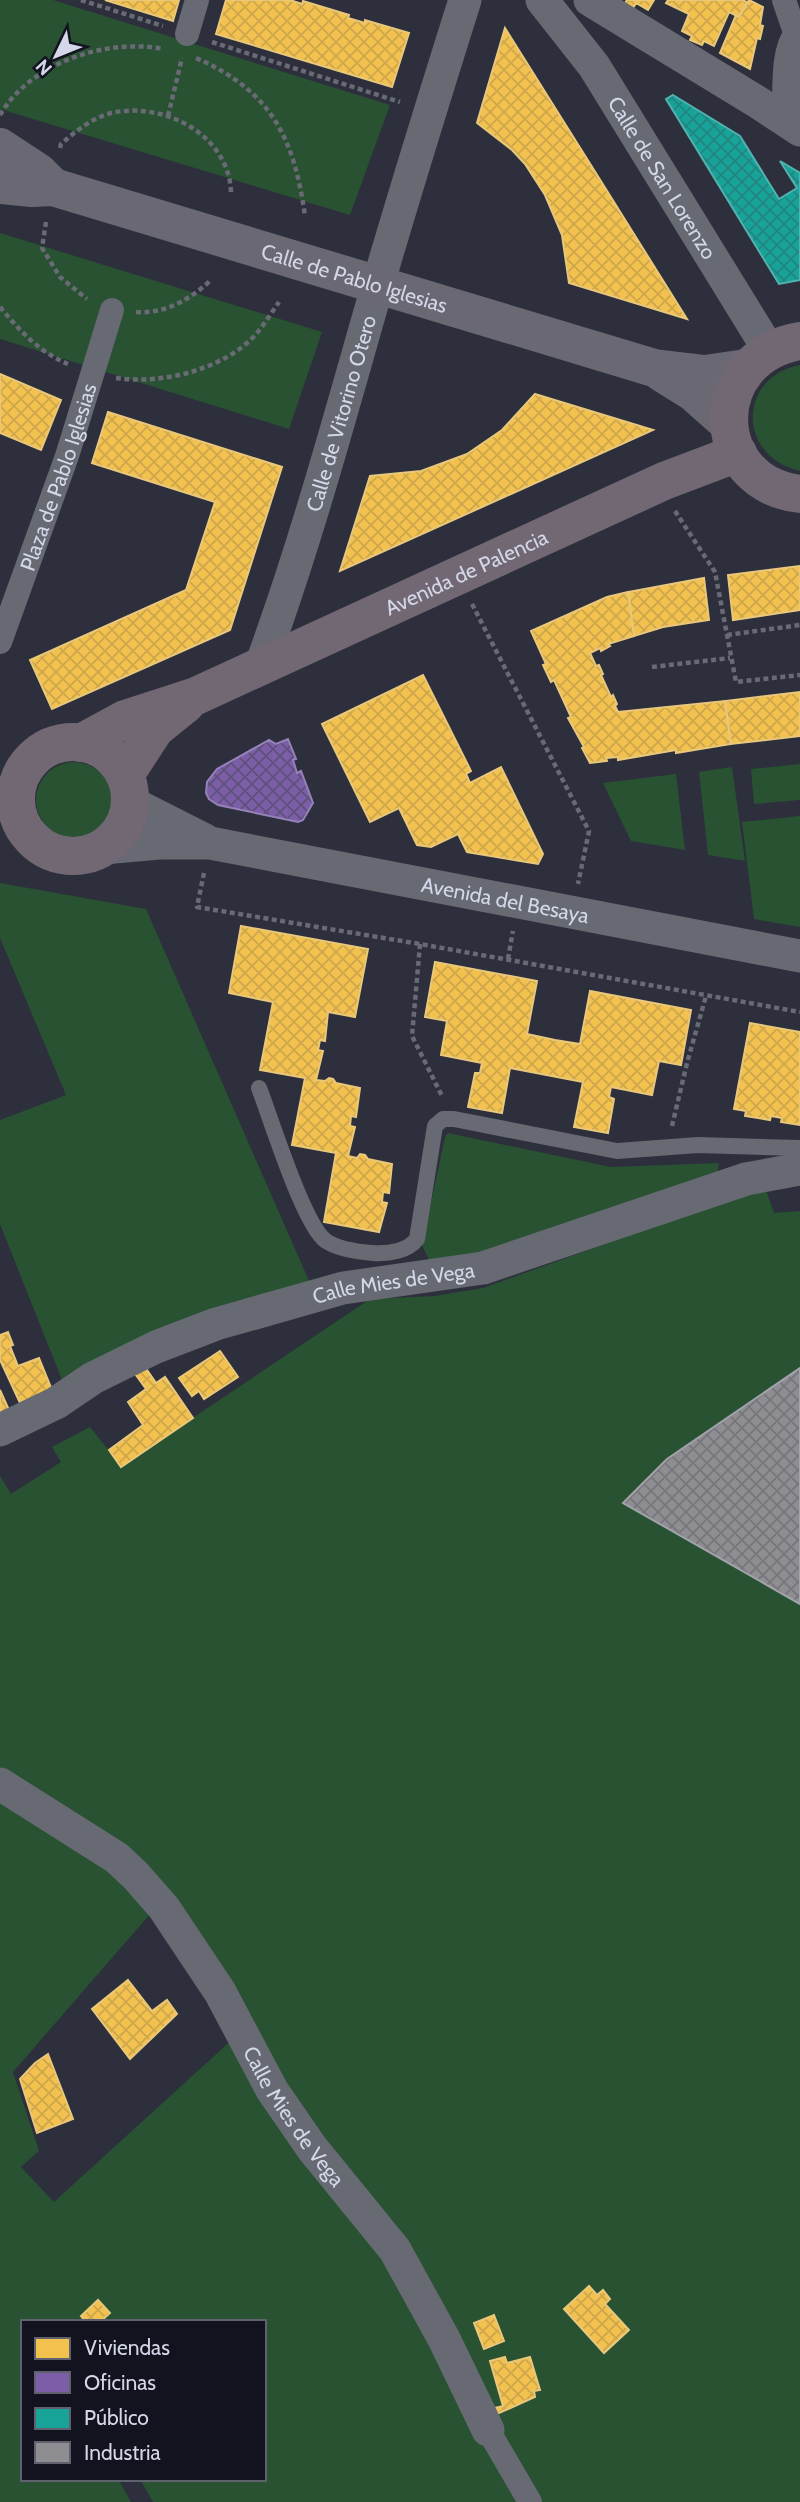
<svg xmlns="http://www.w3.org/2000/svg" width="800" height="2502" font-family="Cabin,sans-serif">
  <defs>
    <pattern id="homes-cross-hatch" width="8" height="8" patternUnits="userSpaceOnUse" patternTransform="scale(1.75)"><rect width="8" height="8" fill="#f2c14e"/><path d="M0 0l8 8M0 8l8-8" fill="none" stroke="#cea74c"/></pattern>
    <pattern id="offices-cross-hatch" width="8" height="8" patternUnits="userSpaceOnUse" patternTransform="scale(1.75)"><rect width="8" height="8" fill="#7b5ea7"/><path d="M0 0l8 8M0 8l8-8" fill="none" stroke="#60507b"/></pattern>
    <pattern id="public-cross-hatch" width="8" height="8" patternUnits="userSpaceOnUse" patternTransform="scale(1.75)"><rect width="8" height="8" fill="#17a398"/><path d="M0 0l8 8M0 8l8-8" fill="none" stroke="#23857f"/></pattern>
    <pattern id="industry-cross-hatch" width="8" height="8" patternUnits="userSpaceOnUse" patternTransform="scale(1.75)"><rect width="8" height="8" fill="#8d8d92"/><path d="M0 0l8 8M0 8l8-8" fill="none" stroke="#76767b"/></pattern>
  </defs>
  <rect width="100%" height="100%" fill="#2d2f3c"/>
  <g fill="#295232">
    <polygon points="0,0 53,0 390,105 350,215 0,109"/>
    <polygon points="0,233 322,332 289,429 0,339"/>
    <path d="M 800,365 L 800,471 C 737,457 737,377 800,365 Z"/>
    <circle cx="74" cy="800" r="38"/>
    <polygon points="800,764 800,800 754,804 751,769"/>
    <polygon points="732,767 745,861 708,855 699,772"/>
    <polygon points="676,774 685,850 631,841 603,783"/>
    <polygon points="800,816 800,927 754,919 742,822"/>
    <polygon points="0,883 146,909 313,1290 64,1385 0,1224 0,1120 66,1095 0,938"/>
    <polygon points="448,1133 611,1167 719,1163 716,1181 487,1253 431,1264 422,1245 445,1137"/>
    <polygon points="766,1190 774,1213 800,1211 800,1368 667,1459 623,1503 800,1604 800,2502 539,2502 311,2127 216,1960 0,1770 0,1476 11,1494 61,1462 52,1447 90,1427 121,1466 370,1299 435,1296 483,1288 722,1202"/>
    <polygon points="0,1796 157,1906 13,2072 39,2151 21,2167 54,2202 236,2036 384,2251 524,2502 153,2502 140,2479 264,2479 264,2322 23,2322 23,2479 118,2479 131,2502 0,2502"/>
  </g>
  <g fill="url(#homes-cross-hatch)" stroke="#e9c87c" stroke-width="2">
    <polygon points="105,0 179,0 173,21"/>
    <polygon points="290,0 302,4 303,1 349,15 348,18 365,23 365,20 409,33 392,87 216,34 226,0"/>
    <polygon points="627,0 654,0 648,10 636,3 633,8 625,3"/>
    <polygon points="668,0 742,0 747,2 739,17 729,12 714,46 704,41 702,45 690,40 692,36 682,31 689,14 666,3"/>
    <polygon points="749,0 763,7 760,25 763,26 760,39 757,38 750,69 720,53 736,15 739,17"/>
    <polygon points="505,28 589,162 687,319 569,283 562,235 545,195 525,164 512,150 477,123"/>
    <polygon points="0,374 61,400 41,450 0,433"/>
    <polygon points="535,394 653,430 340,571 370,476 421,471 467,454 502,430"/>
    <polygon points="108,412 282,467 230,630 52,709 30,660 186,590 215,502 92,463"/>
    <polygon points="800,566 800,610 733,620 728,575"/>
    <polygon points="704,578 709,620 663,627 634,636 628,592"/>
    <polygon points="628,592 634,636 608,644 610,646 601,651 600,648 590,653 596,666 599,665 603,674 601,675 611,697 613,695 617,704 615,706 618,712 725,701 731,744 676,753 676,750 618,760 618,757 606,758 607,761 590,763 582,748 584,747 568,718 571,717 554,680 551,682 543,665 546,664 531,631 607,597"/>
    <polygon points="423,675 471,771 466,774 470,783 501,767 543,854 538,864 467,852 458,834 431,847 417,845 399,808 370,822 322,724"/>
    <polygon points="800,692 800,736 731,744 725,701"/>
    <polygon points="241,926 368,949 355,1017 328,1012 325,1041 320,1040 318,1050 323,1051 316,1080 325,1081 329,1078 333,1079 336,1083 360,1088 356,1117 351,1116 350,1126 355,1127 348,1156 357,1158 360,1154 365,1155 368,1159 392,1164 389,1193 383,1192 382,1202 387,1203 379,1232 324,1222 336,1153 292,1145 305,1078 260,1070 273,1002 229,993"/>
    <polygon points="435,962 537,981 527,1034 555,1040 580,1044 590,991 691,1010 681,1065 659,1061 652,1095 611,1087 609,1097 614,1099 608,1133 574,1127 583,1082 510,1068 502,1113 468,1107 475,1073 480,1073 482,1063 441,1055 447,1021 425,1017"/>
    <polygon points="750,1023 800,1032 800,1125 781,1122 782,1118 771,1116 770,1120 745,1116 746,1111 734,1109"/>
    <polygon points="8,1332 13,1345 10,1346 18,1366 39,1358 52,1390 20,1403 0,1360 0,1335"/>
    <polygon points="220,1351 238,1377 204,1399 199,1391 192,1396 179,1378"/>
    <polygon points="143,1364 156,1383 165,1377 193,1418 121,1467 109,1450 143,1425 128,1402 146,1389 133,1371"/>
    <polygon points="0,1390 9,1410 0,1414"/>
    <polygon points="128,1980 152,2011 167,2000 177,2014 130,2059 92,2009"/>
    <polygon points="48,2054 73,2119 37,2133 20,2079 35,2063"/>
    <polygon points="589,2286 597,2295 603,2290 610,2299 605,2304 629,2330 604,2353 564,2309"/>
    <polygon points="98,2300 110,2313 100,2322 86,2322 81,2316"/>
    <polygon points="494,2315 504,2341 484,2349 474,2323"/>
    <polygon points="505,2357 507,2363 530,2357 540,2390 534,2391 535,2397 497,2414 495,2408 503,2406 490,2361"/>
  </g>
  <polygon fill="url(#offices-cross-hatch)" stroke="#9682ba" stroke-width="2" points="288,739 296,759 293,760 297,773 301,771 313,803 303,820 298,822 218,805 209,799 206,793 207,782 217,769 269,740 276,744"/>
  <polygon fill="url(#public-cross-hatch)" stroke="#50b3b0" stroke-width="2" points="673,95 740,136 779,199 797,188 780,161 800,173 800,280 779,284 666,99"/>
  <polygon fill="url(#industry-cross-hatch)" stroke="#a2a3ac" stroke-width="2" points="800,1368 800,1604 623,1503 667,1459"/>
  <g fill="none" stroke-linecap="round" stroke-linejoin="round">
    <g stroke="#686a74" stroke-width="4.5" stroke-dasharray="5 3.5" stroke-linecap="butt">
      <polyline points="81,0 163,26"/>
      <polyline points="212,42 400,102"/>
      <path d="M 196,58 C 271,91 294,137 305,216"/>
      <path d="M 0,115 C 31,62 107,38 164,49"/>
      <polyline points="168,116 182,58"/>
      <path d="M 60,148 L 61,144 C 76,131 92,118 111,113 C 164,101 229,135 231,192"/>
      <polyline points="46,222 42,248 60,277 87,299"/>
      <path d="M 0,307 C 20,331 39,352 68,364"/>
      <path d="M 136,312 C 165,314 189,300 210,281"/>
      <path d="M 116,378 C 162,385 226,369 257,333 C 265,323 272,312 279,302"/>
      <polyline points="675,511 715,572 736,682 800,675"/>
      <polyline points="472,604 589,831 578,884"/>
      <polyline points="727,635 800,625"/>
      <polyline points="652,667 730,658"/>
      <polyline points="204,873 197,907 420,944 800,1012"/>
      <polyline points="420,944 412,1036 442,1096"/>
      <polyline points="508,959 513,931"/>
      <polyline points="672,1126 687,1063 706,996"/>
    </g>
    <path stroke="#676973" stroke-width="16" d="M 259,1088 C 271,1119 304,1226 326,1241 C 338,1249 359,1252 373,1253 C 389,1254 408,1251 417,1239 L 435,1126 L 443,1119 L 454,1119 L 617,1151 L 698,1145 L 800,1148"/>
    <g stroke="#676973" stroke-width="24">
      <polyline points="784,0 797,38"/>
      <polyline points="187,34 197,0"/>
      <path id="s1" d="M 0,642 L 67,456 L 112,310"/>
      <polyline points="488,2430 530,2502"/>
    </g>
    <g stroke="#676973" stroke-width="33">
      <path id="s2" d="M 542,0 L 594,66 L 769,350"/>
      <polyline points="590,0 759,103 800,130"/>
      <path d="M 788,121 C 790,97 785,53 800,35"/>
      <path id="s3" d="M 261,665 C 307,540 341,412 378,284 C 406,189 435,95 465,0"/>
      <polyline points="130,802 205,840"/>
      <path id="s4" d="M 103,848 L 159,843 L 210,843 L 800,956"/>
      <path id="s5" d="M 0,1430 L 56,1403 L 93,1378 L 156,1347 L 216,1324 L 343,1288 L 483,1268 L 746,1179 L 800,1169"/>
      <path id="s6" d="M 0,1784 L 117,1858 L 136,1876 L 164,1908 L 220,1992 L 272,2090 L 312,2148 L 395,2250 L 444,2339 L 488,2430"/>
    </g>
    <g stroke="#6a6873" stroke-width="38">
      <polyline points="0,147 38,172 53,187"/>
      <path id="s7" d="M 0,185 L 32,188 L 53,187 L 654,368 L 705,374 L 746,368"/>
      <polyline points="662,373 694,393 729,424"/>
    </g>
    <g stroke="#726873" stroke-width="38">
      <path d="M 800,341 C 704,358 707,483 800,494"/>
      <circle cx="73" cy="799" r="57"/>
      <path id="s8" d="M 81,743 L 125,719 L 196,696 L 664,481 L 738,453"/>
      <polyline points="125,775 155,729 186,704"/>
    </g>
  </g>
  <g text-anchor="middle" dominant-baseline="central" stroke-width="7" stroke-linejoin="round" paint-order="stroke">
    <g font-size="21" fill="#d4d7e7" stroke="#12131f">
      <text stroke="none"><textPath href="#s2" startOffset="215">Calle de San Lorenzo</textPath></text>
      <text stroke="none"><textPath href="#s7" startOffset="368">Calle de Pablo Iglesias</textPath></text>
      <text stroke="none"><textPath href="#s3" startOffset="264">Calle de Vitorino Otero</textPath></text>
      <text stroke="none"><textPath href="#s1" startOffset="175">Plaza de Pablo Iglesias</textPath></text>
      <text stroke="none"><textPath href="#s8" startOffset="422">Avenida de Palencia</textPath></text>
      <text stroke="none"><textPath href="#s4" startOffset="408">Avenida del Besaya</textPath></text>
      <text stroke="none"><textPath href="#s5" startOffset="424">Calle Mies de Vega</textPath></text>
      <text stroke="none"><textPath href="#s6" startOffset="453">Calle Mies de Vega</textPath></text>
    </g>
  </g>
  <rect x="21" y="2320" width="245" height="161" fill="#12131f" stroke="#60616f" stroke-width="2"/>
  <rect x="35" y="2338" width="35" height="21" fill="#f2c14e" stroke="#60616f" stroke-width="2"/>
  <text x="84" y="2355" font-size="21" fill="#d4d7e7">Viviendas</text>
  <rect x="35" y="2372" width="35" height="21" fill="#7b5ea7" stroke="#60616f" stroke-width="2"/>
  <text x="84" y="2390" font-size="21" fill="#d4d7e7">Oficinas</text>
  <rect x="35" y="2408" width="35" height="21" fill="#17a398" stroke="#60616f" stroke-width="2"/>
  <text x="84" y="2425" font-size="21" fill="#d4d7e7">Público</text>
  <rect x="35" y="2442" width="35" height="21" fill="#8d8d92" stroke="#60616f" stroke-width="2"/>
  <text x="84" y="2460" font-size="21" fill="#d4d7e7">Industria</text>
  <g transform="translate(56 56) rotate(227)" stroke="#12131f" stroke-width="5" paint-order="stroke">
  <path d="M0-5L12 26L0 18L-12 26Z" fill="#d4d7e7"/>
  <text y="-10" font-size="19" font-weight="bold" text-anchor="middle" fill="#d4d7e7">N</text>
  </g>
</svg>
